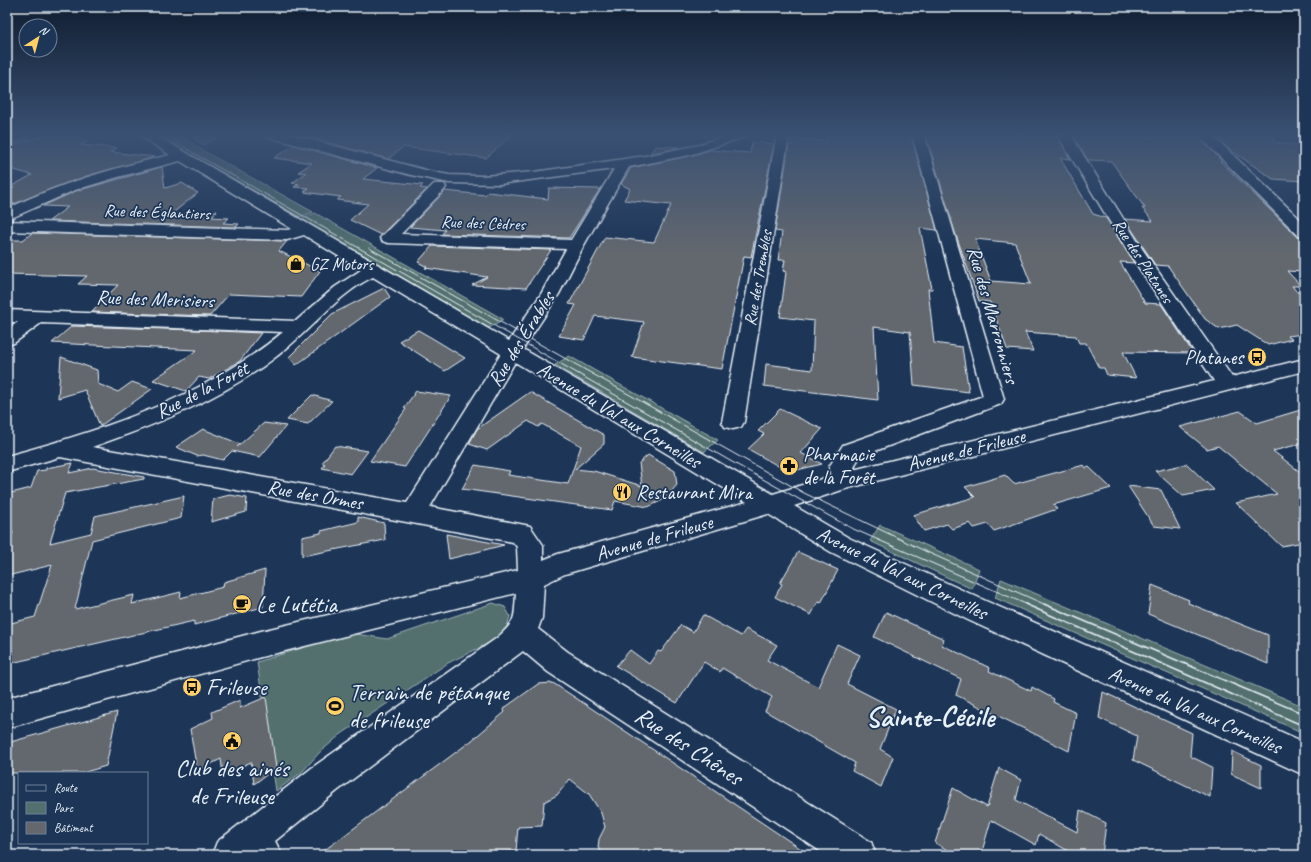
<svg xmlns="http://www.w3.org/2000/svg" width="1311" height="862" font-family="Caveat,sans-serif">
  <rect width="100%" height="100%" fill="#1d3557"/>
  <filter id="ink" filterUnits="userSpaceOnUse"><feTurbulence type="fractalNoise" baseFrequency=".025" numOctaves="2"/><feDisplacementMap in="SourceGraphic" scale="8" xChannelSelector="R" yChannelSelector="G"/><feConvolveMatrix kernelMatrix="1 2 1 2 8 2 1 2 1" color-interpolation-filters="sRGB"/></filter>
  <g filter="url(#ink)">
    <g fill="#53706e" stroke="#9eb0b3">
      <polygon points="160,134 178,134 202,150 313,212 300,217 191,155"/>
      <polygon points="187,134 223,134 204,145"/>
      <polygon points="315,213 503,319 489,328 301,219"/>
      <polygon points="569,356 718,440 704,452 555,365"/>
      <polygon points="880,525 979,569 972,589 870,541"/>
      <polygon points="1001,579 1298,704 1299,731 995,598"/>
      <polygon points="493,603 505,607 510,616 507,627 493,641 448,663 340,735 319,753 302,772 276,791 257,662 350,633 387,639"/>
    </g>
    <g fill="#64676e" stroke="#e8f1f8" fill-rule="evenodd">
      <polygon points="49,134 63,134 88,141 81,145 117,148 110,152 155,157 87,176 14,204 7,203 7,191 14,188 10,187 32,175 7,168 7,147"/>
      <polygon points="311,134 513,134 486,158 403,147 388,159 307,137"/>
      <polygon points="827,134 911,134 937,230 920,228 932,289 928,289 934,343 962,347 969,392 914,385 910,332 874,327 878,400 764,386 766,364 812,370 814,321 780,317 786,272 783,271 785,260 778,260 782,232 775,231 789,145 792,145 792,139 827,141"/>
      <path d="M 946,134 L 1056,134 L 1070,159 L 1060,158 L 1093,214 L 1106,218 L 1134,263 L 1120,262 L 1145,303 L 1161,304 L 1193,353 L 1123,352 L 1136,378 L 1107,375 L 1104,368 L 1099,368 L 1086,343 L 1079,343 L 1076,336 L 1025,332 L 1033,351 L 1007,349 L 990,302 L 979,301 L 955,232 L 926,135 L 947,136 ZM 975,239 L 1015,243 L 1031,284 L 991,281 Z"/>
      <polygon points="1072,134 1132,137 1131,135 1154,137 1154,134 1196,134 1221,160 1220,161 1304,243 1304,272 1287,271 1301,286 1292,286 1304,300 1304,334 1287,336 1292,339 1268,345 1237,325 1219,329 1205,319 1168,266 1155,265 1125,219 1153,221 1142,208 1145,208 1111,161 1088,160"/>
      <polygon points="1214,134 1273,134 1274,142 1304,146 1304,181 1273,179 1229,149"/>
      <polygon points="752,142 774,144 751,257 744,256 722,369 632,357 644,322 595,316 584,340 559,336 576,305 569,304 605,237 654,242 671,205 624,200 630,189 621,184 631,168 689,156 710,150 750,153"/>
      <polygon points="294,145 377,168 363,179 423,185 420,188 427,189 381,235 350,220 368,204 337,200 341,197 304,192 309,188 294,187 299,184 292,183 306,173 298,172 312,163 274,158"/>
      <polygon points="655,146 679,147 650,154"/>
      <polygon points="162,167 165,188 182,183 198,193 170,215 217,211 211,217 229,218 223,223 239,224 236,227 49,221 68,207 43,206 76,191"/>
      <polygon points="549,188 600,189 569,238 442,234 445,230 410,227 445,191 485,195 488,192 548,199"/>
      <polygon points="32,233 287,241 279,251 320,271 301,297 229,294 210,316 91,312 118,285 78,284 87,276 7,274 7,240 23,240"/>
      <polygon points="432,246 551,250 526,288 472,285 487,277 425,268 427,267 418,262"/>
      <polygon points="384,288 390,297 296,365 289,357 332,314"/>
      <polygon points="72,326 198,330 261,333 240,361 209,379 199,377 186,391 153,380 197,350 52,343"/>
      <polygon points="418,330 432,338 465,358 445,371 399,341"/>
      <polygon points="61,357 97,370 98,384 118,392 132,382 152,389 100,426 85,390 58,398"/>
      <polygon points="416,391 451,396 405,467 370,461 406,409 404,408"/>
      <polygon points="530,392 604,435 604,444 575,469 594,471 642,486 639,463 648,455 675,471 677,485 669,494 673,495 648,507 615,501 612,510 462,489 475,465 510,471 508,475 568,484 581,446 542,424 538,427 528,421 487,450 469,444 477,429"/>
      <polygon points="312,395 332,401 308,424 287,420"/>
      <polygon points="780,409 822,429 801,453 822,464 789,472 748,449 764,434 758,431"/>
      <polygon points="1304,409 1304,443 1273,451 1304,475 1304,542 1281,546 1236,503 1277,494 1218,446 1207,449 1180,427 1240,411 1257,423"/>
      <polygon points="264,423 286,426 260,457 232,451 223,460 203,455 197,456 176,447 203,429 240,444 237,447"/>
      <polygon points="335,446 368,451 351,474 322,468 325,464 322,463"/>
      <polygon points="73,463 69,473 93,468 144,477 144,479 65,493 50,543 91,533 95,516 184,496 181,518 92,540 75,609 134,595 132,604 181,592 180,598 223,587 224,582 265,570 263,607 194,625 194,621 7,664 7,624 35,617 52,565 7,576 7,552 13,532 7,534 7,494 31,488 37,471 46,470 46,468"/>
      <polygon points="1187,464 1214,490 1183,496 1155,471"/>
      <polygon points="1084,465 1086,468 1089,467 1111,488 1053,505 1057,509 994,531 988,524 974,528 970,523 952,529 947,524 924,531 913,515 975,497 965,487 1005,475 1014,484"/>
      <polygon points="1128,486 1161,490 1180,529 1154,526"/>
      <polygon points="230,495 247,498 246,512 211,522 213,499"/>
      <polygon points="358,517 384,523 385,540 302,556 302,537 321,533 321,531 358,522"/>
      <polygon points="446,534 504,545 449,559"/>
      <polygon points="798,552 838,570 821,603 818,602 811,615 775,597 782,584 780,583"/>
      <polygon points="1152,585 1189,600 1188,603 1268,635 1268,664 1148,614"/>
      <polygon points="886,612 944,639 942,645 990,668 989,671 1031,691 1032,687 1054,699 1053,702 1076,713 1069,751 956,695 961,679 874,637"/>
      <polygon points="703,615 741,636 746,629 777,645 767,660 818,687 837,644 860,655 847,684 896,709 880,749 893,757 881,787 852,771 855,763 765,711 772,697 722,668 720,672 704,662 677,703 616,666 630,650 649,664 658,651 661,652 681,625 693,632"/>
      <polygon points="553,683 585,704 810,855 602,855 598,847 599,839 605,827 601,813 589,794 570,779 557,795 544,802 542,826 518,827 516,851 488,853 488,855 318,855 471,741 505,712 503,709 538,684"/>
      <polygon points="1103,692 1192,733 1190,756 1212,767 1210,797 1133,760 1137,736 1099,718"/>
      <polygon points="266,697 276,768 254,784 251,762 223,775 221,759 197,771 190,729 213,718 212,712 240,700 240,708"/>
      <polygon points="117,712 106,766 82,773 7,773 7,743"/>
      <polygon points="1232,751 1261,765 1261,788 1231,774"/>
      <polygon points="999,768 1021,780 1016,800 1077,832 1080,810 1106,823 1102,855 1075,855 1039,834 1036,845 991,820 981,855 956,855 935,843 953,788 987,807"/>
    </g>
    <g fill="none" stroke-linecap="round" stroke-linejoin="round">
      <defs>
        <g id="minor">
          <polygon points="11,134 30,134 28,137 7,144 7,136"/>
          <path d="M 138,134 L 154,134 L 509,341 L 541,294 L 566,249 L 388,243 L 382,241 L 380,238 L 434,184 L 444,184 L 446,187 L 444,190 L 401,234 L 571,240 L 614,169 L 500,184 L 449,183 L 411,175 L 268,137 L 266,134 L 289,134 L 433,172 L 449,175 L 483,176 L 534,172 L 645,156 L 699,145 L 729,134 L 747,134 L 745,137 L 689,155 L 629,167 L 584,245 L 559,294 L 523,349 L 773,494 L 831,476 L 829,467 L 843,445 L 983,396 L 912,134 L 924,134 L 1004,399 L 1001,404 L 859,457 L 853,470 L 1214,381 L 1127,250 L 1057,134 L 1070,134 L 1143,250 L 1232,377 L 1304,359 L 1304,371 L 845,489 L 794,506 L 849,538 L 988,602 L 1304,742 L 1304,775 L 968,620 L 831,552 L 768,514 L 565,574 L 544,584 L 542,618 L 538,629 L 568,652 L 871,842 L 876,855 L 826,855 L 548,672 L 523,651 L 337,791 L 275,841 L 282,855 L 212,855 L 217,842 L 313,767 L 497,638 C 517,620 514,619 516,593 L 261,657 L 7,728 L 7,698 L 261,631 L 518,570 L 517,547 L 513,542 L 60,457 L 7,472 L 7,456 C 104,430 205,397 283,332 L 41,323 L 14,343 L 7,345 L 7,330 L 18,322 L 7,322 L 7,310 L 296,321 L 335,287 L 361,270 L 304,235 L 287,240 L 7,231 L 7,221 L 287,230 L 292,229 L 180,161 L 118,177 L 75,190 L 7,220 L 7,209 C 59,183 114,168 170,155 ZM 373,277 L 501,354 L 407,503 L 92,447 C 156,425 223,398 277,356 C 309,332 337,294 373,277 ZM 515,362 L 747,502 L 558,554 L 543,560 L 543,545 L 530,526 L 430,507 Z"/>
          <polygon points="777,134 789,134 744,422 741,427 733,429 725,427 722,422"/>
          <polygon points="1197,134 1211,134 1304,223 1304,237 1298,235"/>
        </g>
      </defs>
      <use href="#minor" stroke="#e8f1f8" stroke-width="3"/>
      <use href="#minor" fill="#1d3557" fill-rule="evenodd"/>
      <g stroke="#e8f1f8" stroke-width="1">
        <polyline points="164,134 190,151 732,462 851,528 1028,605"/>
        <polyline points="369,248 804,493 927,552 1046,605"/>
      </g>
      <g stroke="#e8f1f8" stroke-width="1.5">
        <polyline points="1025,604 1304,726"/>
        <polyline points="1044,604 1304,714"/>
      </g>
    </g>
  </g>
  <linearGradient id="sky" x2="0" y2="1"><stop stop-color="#101d30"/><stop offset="0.53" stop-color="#3a5174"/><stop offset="1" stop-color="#3a5174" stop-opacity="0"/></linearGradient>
  <rect width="1311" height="255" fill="url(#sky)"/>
  <defs>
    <symbol id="shop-disc" viewBox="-11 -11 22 22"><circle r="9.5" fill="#ffd166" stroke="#1d3557"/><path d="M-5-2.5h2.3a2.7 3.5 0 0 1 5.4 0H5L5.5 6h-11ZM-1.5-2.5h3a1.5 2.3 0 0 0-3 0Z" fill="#111"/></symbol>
    <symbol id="bus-disc" viewBox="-11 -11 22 22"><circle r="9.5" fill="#ffd166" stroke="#1d3557"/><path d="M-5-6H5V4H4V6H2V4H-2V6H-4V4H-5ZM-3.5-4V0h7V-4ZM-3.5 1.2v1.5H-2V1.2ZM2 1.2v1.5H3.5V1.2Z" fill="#111"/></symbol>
    <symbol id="pharmacy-disc" viewBox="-11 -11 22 22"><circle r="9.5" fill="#ffd166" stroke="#1d3557"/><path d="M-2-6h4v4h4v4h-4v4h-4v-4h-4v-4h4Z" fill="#111"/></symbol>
    <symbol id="restaurant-disc" viewBox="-11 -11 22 22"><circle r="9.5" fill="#ffd166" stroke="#1d3557"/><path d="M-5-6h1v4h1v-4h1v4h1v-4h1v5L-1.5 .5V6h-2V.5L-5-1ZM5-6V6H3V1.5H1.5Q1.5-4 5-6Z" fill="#111"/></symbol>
    <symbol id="cafe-disc" viewBox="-11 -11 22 22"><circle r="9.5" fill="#ffd166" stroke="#1d3557"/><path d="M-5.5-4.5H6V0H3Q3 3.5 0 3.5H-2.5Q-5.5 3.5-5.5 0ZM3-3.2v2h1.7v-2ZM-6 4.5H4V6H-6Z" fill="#111"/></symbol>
    <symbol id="stadium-disc" viewBox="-11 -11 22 22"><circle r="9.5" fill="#ffd166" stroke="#1d3557"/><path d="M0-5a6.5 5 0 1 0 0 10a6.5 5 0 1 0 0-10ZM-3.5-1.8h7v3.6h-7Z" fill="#111"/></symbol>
    <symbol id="civic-disc" viewBox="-11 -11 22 22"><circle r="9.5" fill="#ffd166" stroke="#1d3557"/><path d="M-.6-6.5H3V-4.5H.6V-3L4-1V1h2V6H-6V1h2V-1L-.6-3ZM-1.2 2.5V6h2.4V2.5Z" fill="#111"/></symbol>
  </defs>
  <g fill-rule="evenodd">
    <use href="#shop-disc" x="285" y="253" width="22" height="22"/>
    <use href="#bus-disc" x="1246" y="346" width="22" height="22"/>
    <use href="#pharmacy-disc" x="778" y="455" width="22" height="22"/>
    <use href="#restaurant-disc" x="611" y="481" width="22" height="22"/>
    <use href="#cafe-disc" x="231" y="593" width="22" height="22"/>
    <use href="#bus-disc" x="181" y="676" width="22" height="22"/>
    <use href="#stadium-disc" x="324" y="695" width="22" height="22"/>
    <use href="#civic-disc" x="221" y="730" width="22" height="22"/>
  </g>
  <g text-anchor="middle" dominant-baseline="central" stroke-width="3.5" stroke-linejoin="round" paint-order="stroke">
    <g font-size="17" fill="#e8f1f8" stroke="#1d3557">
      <text transform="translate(157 212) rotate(2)">Rue des Églantiers</text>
      <text transform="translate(483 223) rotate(2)">Rue des Cèdres</text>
      <text transform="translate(1143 261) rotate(57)">Rue des Platanes</text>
      <text transform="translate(758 278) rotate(-80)">Rue des Trembles</text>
    </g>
    <g font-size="17" fill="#e8f1f8" stroke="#1d3557" text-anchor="start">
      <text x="310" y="264">GZ Motors</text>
    </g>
    <g font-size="20" fill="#e8f1f8" stroke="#1d3557">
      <text transform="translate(155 299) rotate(2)">Rue des Merisiers</text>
      <text transform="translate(993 315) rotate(74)">Rue des Marronniers</text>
      <text transform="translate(521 339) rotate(-58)">Rue des Érables</text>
      <text transform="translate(202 390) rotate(-27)">Rue de la Forêt</text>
      <text transform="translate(619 415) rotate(31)">Avenue du Val aux Corneilles</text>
      <text transform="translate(966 450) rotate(-14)">Avenue de Frileuse</text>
      <text transform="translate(315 495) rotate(10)">Rue des Ormes</text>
      <text transform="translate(654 538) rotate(-16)">Avenue de Frileuse</text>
      <text transform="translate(902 573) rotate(26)">Avenue du Val aux Corneilles</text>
      <text transform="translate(1195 710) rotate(24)">Avenue du Val aux Corneilles</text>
    </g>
    <g font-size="20" fill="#e8f1f8" stroke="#1d3557" text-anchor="start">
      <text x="1243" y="357" text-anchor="end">Platanes</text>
      <text x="803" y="454">Pharmacie<tspan x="803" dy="23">de la Forêt</tspan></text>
      <text x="636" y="492">Restaurant Mira</text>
    </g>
    <g font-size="24" fill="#e8f1f8" stroke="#1d3557" text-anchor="start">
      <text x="256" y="604">Le Lutétia</text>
      <text x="206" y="687">Frileuse</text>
      <text x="349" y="692">Terrain de pétanque<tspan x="349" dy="28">de frileuse</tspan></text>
      <text x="232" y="768" text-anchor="middle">Club des ainés<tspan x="232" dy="28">de Frileuse</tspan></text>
    </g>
    <g font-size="24" fill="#e8f1f8" stroke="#1d3557">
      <text transform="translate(689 746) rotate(33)">Rue des Chênes</text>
    </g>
    <g font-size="29" font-weight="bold" fill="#e8f1f8" stroke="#1d3557">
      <text x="930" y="716">Sainte-Cécile</text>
    </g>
  </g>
  <rect width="1311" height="862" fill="none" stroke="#1d3557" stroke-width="24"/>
  <rect x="12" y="12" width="1287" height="838" fill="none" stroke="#e8f1f8" stroke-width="1.5" filter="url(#ink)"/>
  <rect x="18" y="772" width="130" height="72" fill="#1d3557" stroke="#6e8097"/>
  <rect x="26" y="785" width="20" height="6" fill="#1d3557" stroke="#6e8097"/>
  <text x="54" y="792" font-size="12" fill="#e8f1f8">Route</text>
  <rect x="26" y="802" width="20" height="12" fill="#53706e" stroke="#6e8097"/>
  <text x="54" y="812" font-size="12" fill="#e8f1f8">Parc</text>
  <rect x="26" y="822" width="20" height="12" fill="#64676e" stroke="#6e8097"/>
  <text x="54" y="832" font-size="12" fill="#e8f1f8">Bâtiment</text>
  <g transform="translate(38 38) rotate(36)"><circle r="19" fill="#1d3557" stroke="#6e8097"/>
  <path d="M0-3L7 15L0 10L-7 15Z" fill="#ffd166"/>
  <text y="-6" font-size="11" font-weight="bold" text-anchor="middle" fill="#e8f1f8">N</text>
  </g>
</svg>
